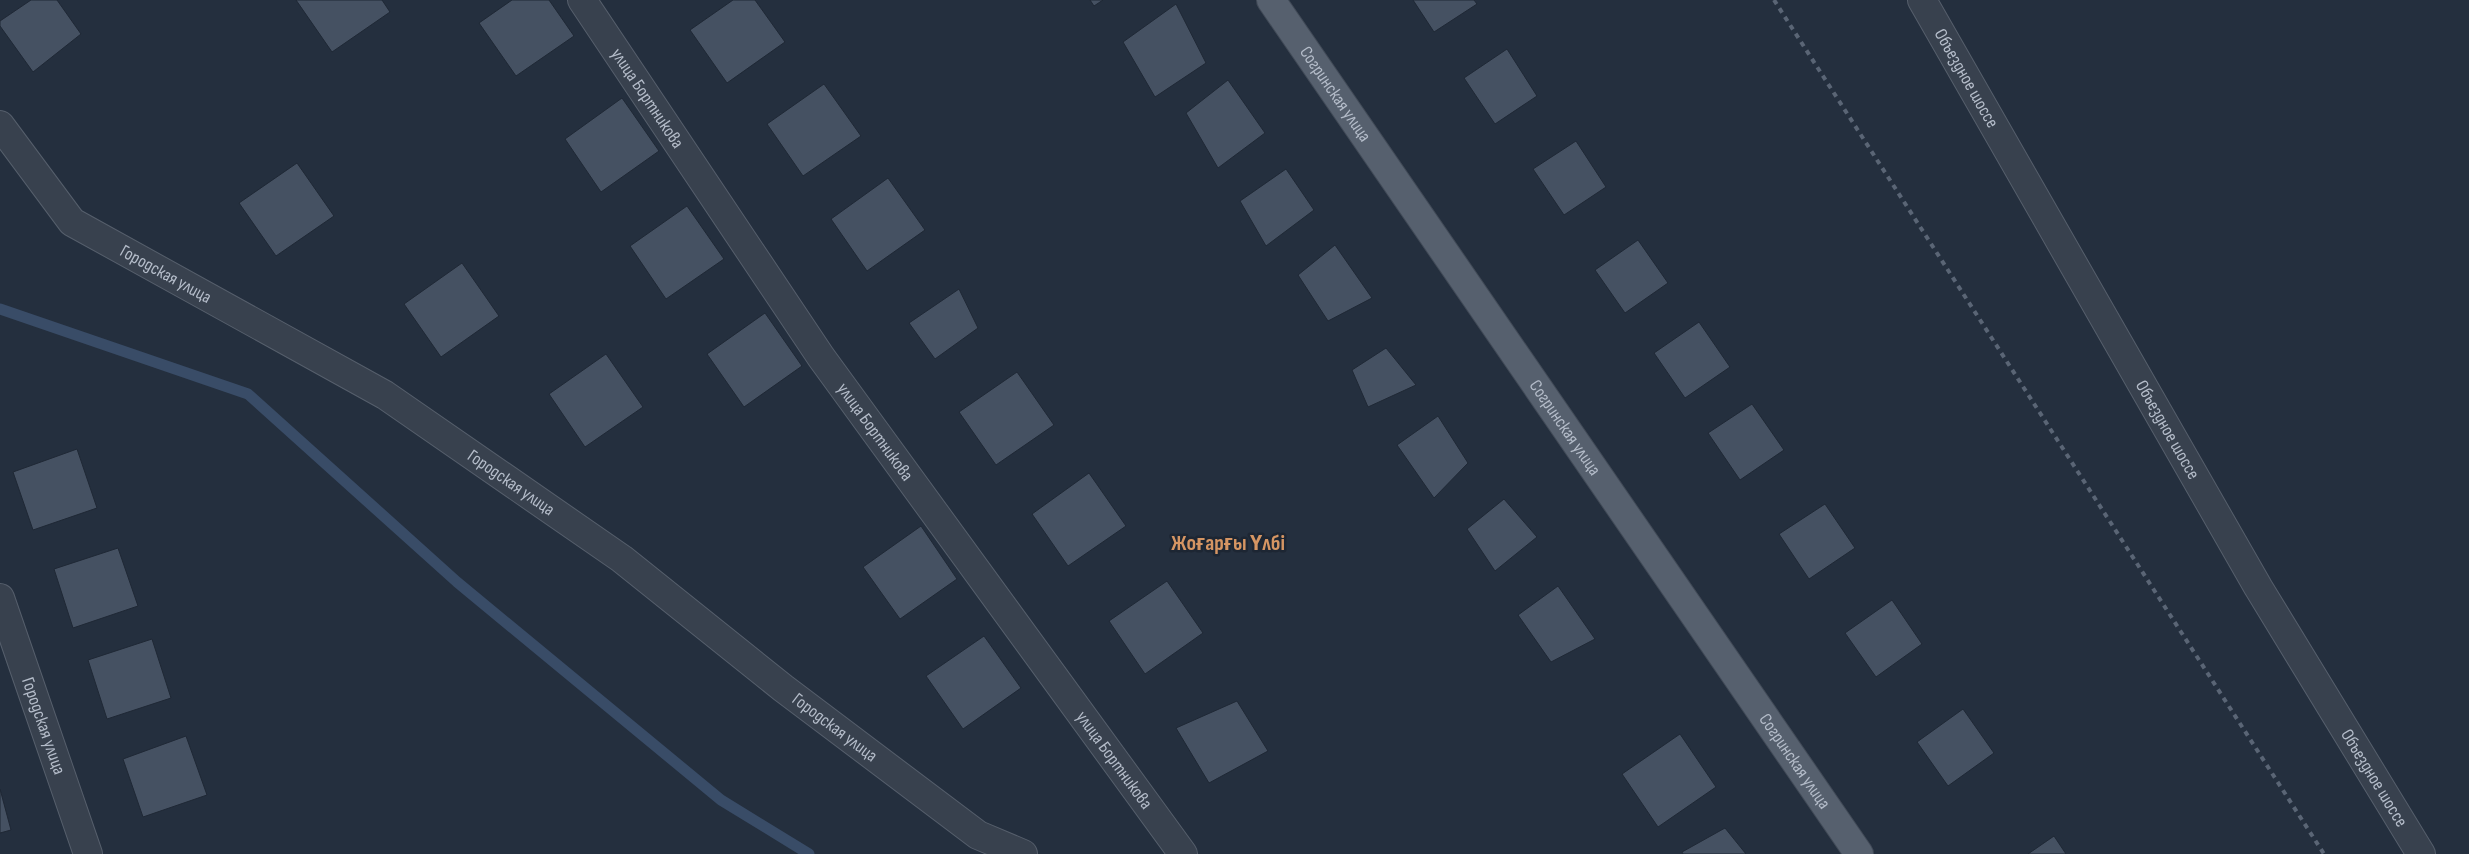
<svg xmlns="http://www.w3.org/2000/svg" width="2469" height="854" font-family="'Sofia Sans Condensed',sans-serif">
  <rect width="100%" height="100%" fill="#242f3e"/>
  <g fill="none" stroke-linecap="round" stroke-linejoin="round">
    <polyline stroke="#394c67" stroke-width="11" points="0,309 248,394 457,582 721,800 809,854"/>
  </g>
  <g fill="#455162" stroke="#1f2835">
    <polygon points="31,0 57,0 81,34 33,72 0,26 0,21"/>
    <polygon points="296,0 382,0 390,12 332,52"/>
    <polygon points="512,0 549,0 574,36 516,76 479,23"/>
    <polygon points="733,0 755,0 785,42 727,83 690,30"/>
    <polygon points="1090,0 1103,0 1094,6"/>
    <polygon points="1413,0 1474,0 1477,4 1434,32"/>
    <polygon points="1176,4 1206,63 1155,97 1123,42"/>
    <polygon points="1507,49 1537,96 1495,124 1464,78"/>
    <polygon points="1228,80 1265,133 1218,168 1186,113"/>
    <polygon points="824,84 861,136 803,176 767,124"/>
    <polygon points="622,98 659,151 601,192 565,139"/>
    <polygon points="1576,141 1606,187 1564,215 1533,169"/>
    <polygon points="297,163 334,216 276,256 239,203"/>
    <polygon points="1286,169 1314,210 1266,246 1240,201"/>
    <polygon points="888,178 925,230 867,271 831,219"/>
    <polygon points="687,206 724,259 666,299 630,246"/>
    <polygon points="1638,240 1668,283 1625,313 1595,270"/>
    <polygon points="1335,245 1372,298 1328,321 1298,275"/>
    <polygon points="462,263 499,316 441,357 404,304"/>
    <polygon points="959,289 978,328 935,359 909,323"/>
    <polygon points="765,313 802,366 744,407 707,354"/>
    <polygon points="1699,322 1730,367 1685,398 1654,353"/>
    <polygon points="1386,348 1416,385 1368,407 1352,370"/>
    <polygon points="606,354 643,407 585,447 549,394"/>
    <polygon points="1017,372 1054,425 996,465 959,412"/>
    <polygon points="1752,404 1784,450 1740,480 1708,433"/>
    <polygon points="1438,416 1468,463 1434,498 1397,445"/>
    <polygon points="77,449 97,508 33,530 13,472"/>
    <polygon points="1089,473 1126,526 1068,566 1032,514"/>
    <polygon points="1504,499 1537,537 1495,571 1467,529"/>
    <polygon points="1825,504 1855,548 1809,579 1779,534"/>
    <polygon points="921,526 957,579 900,619 863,567"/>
    <polygon points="118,548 138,606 73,628 54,569"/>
    <polygon points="1167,581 1203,633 1145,674 1109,621"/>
    <polygon points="1558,586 1595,639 1551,662 1518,615"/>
    <polygon points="1892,600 1922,644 1876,677 1845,633"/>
    <polygon points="984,636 1021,688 963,729 926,676"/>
    <polygon points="152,639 171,698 107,719 88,660"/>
    <polygon points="1237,701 1268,751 1209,783 1176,728"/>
    <polygon points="1963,709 1994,753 1948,786 1917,742"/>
    <polygon points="1680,734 1716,787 1658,827 1622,774"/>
    <polygon points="186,736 207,795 143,817 123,759"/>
    <polygon points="0,789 11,830 0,833"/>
    <polygon points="1725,828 1746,854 1683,854 1682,852"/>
    <polygon points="2054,836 2066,854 2028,854"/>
  </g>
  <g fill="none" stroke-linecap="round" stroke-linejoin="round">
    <defs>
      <g id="minor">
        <path id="s1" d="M 582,0 L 821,357 L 1183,854"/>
        <path id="s2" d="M 1922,0 L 2258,587 L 2421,854"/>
        <path id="s3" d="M 0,125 L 72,222 L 385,395 L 622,559 L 783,688 L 978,835 L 1023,854"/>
        <path id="s4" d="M 0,598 L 88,854"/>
      </g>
      <g id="major">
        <path id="s5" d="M 1271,0 L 1859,854"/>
      </g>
    </defs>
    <use href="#minor" stroke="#565f6c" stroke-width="30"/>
    <use href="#major" stroke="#414a57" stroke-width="30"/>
    <use href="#minor" stroke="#38414e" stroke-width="28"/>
    <use href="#major" stroke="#56606e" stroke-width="28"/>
    <polyline stroke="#5a6575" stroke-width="4" stroke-dasharray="5 5" stroke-linecap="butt" points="1774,0 2324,854"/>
  </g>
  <g text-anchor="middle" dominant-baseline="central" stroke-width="5" stroke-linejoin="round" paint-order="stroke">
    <g font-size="18" fill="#b4bcc9" stroke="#1d2633">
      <text stroke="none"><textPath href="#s2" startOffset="90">Объездное шоссе</textPath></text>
      <text stroke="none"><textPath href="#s5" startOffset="114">Согринская улица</textPath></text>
      <text stroke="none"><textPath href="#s1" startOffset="118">улица Бортникова</textPath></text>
      <text stroke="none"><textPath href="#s3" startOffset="228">Городская улица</textPath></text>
      <text stroke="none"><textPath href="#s5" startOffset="519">Согринская улица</textPath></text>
      <text stroke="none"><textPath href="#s2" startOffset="495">Объездное шоссе</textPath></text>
      <text stroke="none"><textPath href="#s1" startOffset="522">улица Бортникова</textPath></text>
      <text stroke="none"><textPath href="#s3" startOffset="632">Городская улица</textPath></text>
      <text stroke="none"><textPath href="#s4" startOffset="135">Городская улица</textPath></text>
      <text stroke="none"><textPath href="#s3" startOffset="1038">Городская улица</textPath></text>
      <text stroke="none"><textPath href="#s1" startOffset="928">улица Бортникова</textPath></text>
      <text stroke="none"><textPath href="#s5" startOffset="924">Согринская улица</textPath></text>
      <text stroke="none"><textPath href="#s2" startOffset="900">Объездное шоссе</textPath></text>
    </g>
    <g font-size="22" font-weight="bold" fill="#d59563" stroke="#1d2633">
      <text x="1228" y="543">Жоғарғы Үлбі</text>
    </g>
  </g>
</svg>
